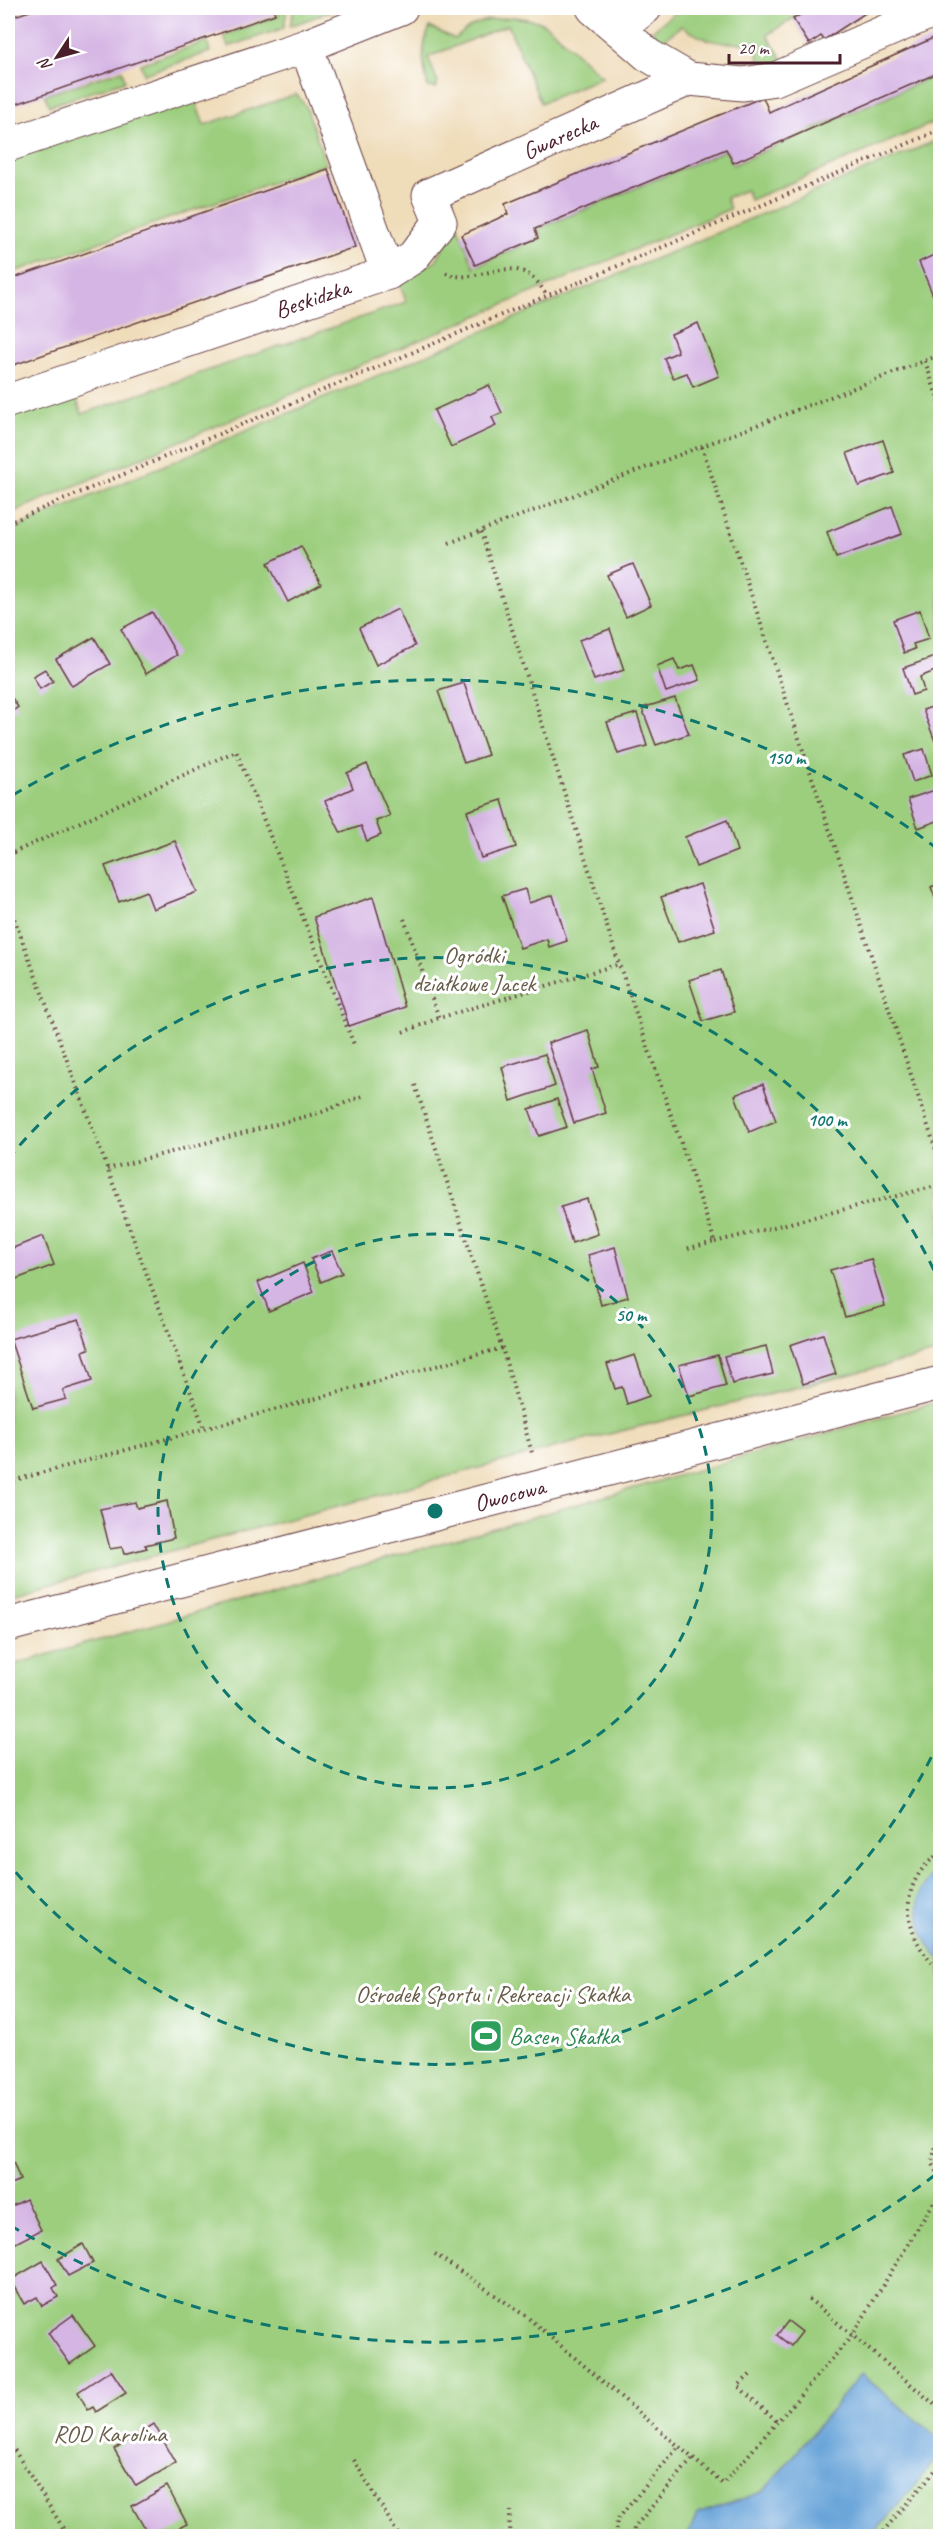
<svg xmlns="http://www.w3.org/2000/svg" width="948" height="2544" font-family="Caveat,sans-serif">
  <rect width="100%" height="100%" fill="#fff"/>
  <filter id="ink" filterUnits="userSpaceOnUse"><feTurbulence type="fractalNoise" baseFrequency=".0167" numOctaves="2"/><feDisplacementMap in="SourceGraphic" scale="12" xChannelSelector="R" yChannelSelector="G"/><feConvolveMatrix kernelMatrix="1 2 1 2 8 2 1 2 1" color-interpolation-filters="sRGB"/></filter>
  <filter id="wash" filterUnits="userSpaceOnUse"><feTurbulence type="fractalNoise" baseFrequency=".008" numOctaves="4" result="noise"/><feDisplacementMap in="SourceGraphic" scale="24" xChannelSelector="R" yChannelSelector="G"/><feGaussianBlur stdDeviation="1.35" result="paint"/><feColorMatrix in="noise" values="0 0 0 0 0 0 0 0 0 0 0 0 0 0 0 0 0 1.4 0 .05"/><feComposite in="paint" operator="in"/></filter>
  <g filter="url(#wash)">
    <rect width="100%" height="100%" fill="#efdcb9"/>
    <g fill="#9cce7e" stroke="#737654" stroke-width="1.5">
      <polygon points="277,8 287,8 284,28 228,47 224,35 279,15"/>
      <polygon points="294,8 340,8 290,26"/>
      <path d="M 681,8 L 809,8 L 767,35 L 787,66 L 763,72 L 754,43 C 722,44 708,44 681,26 L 655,47 L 652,38 L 653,30 Z"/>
      <path d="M 515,17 L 538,21 L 549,27 L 602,77 L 541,103 L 508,25 L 428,57 L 438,83 L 436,88 L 428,87 C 423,65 420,48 430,27 L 455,39 C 475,20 487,19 515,17 Z"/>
      <polygon points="207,41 210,52 144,74 140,64"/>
      <polygon points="122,70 125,81 49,106 45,95"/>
      <polygon points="940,73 940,120 750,200 746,190 726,198 730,209 8,514 8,412 73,390 82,414 406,302 398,278 435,262 457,224 474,267 542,237 538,229 726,150 733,165"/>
      <polygon points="190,87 204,125 296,94 306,106 326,164 8,274 8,152"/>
      <polygon points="940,139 940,1352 557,1447 8,1595 8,531"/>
      <polygon points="940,1401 940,2536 8,2536 8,1666"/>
    </g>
    <g fill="#69a4d9" stroke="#5a6282" stroke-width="1.5">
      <path d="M 940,1867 L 940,1959 C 923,1945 913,1911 922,1889 C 926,1881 934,1874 940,1867 Z"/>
      <polygon points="861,2374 940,2439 940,2455 872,2536 688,2536 697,2514 763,2492"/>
    </g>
    <g id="blocks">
      <g fill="#d5b5e4">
        <polygon points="39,8 273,8 275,14 8,107 8,18"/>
        <polygon points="811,8 873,8 824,40 821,36 809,44 793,19"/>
        <polygon points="940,35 940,72 733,163 726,149 535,229 538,238 475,265 461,235 508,214 505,204 763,97 769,112"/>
        <polygon points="328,169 355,247 8,367 8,280"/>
        <polygon points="940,252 940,298 935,300 919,262"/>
        <polygon points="698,323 719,376 693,387 687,373 673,378 664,358 678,352 671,334"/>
        <polygon points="489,385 502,413 492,417 496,426 451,447 434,410"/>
        <polygon points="883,440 894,473 859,486 847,453"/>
        <polygon points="892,506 902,534 836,558 827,532"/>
        <polygon points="301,546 321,584 288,602 268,563"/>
        <polygon points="633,564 651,605 626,617 607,575"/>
        <polygon points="398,609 415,646 376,665 359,628"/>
        <polygon points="920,610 929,639 913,644 915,649 904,653 893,620"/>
        <polygon points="152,612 177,655 146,674 121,629"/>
        <polygon points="610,629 624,670 594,680 579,640"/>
        <polygon points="94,637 110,664 72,686 56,659"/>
        <polygon points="940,655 940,669 920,677 924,691 912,695 903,668"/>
        <polygon points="674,659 679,670 694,665 700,680 666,692 657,666"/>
        <polygon points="45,669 53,681 40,689 33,676"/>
        <polygon points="464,683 488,755 464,763 438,691"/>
        <polygon points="8,692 18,707 8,715"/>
        <polygon points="675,698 689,734 656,745 642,708"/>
        <polygon points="940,704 940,739 935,741 923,710"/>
        <polygon points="637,713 647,746 618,754 607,722"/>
        <polygon points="924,749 932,775 913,782 904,755"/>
        <polygon points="367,764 390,816 376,821 381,835 367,841 361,826 341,833 325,801 353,788 347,773"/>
        <polygon points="935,790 940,808 940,820 918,828 908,799"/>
        <polygon points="502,800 516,847 481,858 467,811"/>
        <polygon points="727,820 737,851 696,867 685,837"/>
        <polygon points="175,841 197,892 153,909 146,891 119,902 105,866"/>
        <polygon points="940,883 940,906 938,906 931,887"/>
        <polygon points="700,884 715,930 678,942 661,897"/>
        <polygon points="525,889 529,903 553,895 567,941 549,947 547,939 520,948 502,896"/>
        <polygon points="373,897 405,1007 349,1026 314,917"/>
        <polygon points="721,970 734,1012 703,1021 689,980"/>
        <polygon points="588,1030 599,1067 592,1069 606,1113 574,1123 548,1043"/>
        <polygon points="545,1054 555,1086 511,1101 502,1067"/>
        <polygon points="763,1084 776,1121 749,1132 735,1095"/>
        <polygon points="557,1099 567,1127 539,1136 529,1109"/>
        <polygon points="587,1199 598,1234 572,1243 561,1207"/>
        <polygon points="43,1236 54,1265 8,1282 8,1250"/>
        <polygon points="615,1247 628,1297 601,1305 588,1255"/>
        <polygon points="332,1251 342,1273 321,1282 311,1259"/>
        <polygon points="871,1259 885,1306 845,1317 830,1270"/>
        <polygon points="303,1263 314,1292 269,1311 258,1282"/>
        <polygon points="79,1319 89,1349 83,1351 92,1381 63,1390 66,1399 33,1408 10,1339"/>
        <polygon points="823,1334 836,1374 803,1384 790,1345"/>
        <polygon points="766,1346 773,1374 732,1384 724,1356"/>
        <polygon points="635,1355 649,1396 627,1404 622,1387 615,1389 607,1364"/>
        <polygon points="718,1355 726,1386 689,1396 679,1365"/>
        <polygon points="167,1501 174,1538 145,1545 147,1548 124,1554 122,1547 110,1549 100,1509 135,1502 137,1508"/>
        <polygon points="8,2149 20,2180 8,2185"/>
        <polygon points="26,2199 41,2230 8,2247 8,2208"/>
        <polygon points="83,2244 93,2263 68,2276 58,2259"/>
        <polygon points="43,2261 57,2285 53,2288 58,2297 42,2306 37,2297 24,2304 10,2280"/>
        <polygon points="73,2315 95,2346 70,2364 48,2333"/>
        <polygon points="788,2321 802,2332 791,2346 777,2335"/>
        <polygon points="111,2370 126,2393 96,2412 93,2407 88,2410 78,2392"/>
        <polygon points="154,2424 176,2463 136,2486 114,2449"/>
        <polygon points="167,2486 187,2524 163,2536 149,2536 132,2506"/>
      </g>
    </g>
  </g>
  <g filter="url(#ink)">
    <use href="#blocks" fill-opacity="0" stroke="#633b40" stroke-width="1.5"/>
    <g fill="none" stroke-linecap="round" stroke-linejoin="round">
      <defs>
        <g id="minor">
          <polyline points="593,8 618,29 645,8"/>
          <polyline points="618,29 648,55 689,79"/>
          <polyline points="8,145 306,46 401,8"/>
          <path id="s1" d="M 388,273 L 413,257 L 440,222 L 429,195 L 689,79 L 743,84 L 775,79 L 940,8"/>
          <path id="s2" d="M 8,401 L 388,273 L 306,46"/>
          <path id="s3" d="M 8,1625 L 940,1383"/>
        </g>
      </defs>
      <use href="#minor" stroke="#633b40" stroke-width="35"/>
      <g stroke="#633b40" stroke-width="4" stroke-dasharray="1.5 4.5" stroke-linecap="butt">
        <path d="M 446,273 C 474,286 506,256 532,277 C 538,281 542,289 547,295"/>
        <polyline points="925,361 940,405"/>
        <polyline points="702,447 940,1162"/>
        <polyline points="8,523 940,130"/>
        <polyline points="481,532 619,964 715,1242 685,1249"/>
        <polyline points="449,543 940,355"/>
        <polyline points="8,855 236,751 355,1047"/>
        <polyline points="8,902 204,1428"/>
        <polyline points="404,919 439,1018"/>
        <polyline points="403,1032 439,1018 619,964"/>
        <polyline points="415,1085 502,1348 532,1453"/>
        <polyline points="107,1169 322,1112 365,1095"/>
        <polyline points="715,1242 940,1185"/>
        <polyline points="8,1482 502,1348"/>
        <path d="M 940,1853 C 894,1884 903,1938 940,1971"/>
        <polyline points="940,2130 932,2162 940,2177"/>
        <polyline points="435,2254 527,2317 723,2484 852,2336 940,2192"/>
        <polyline points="809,2299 940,2409"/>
        <polyline points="750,2375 738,2386 778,2422"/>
        <polyline points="8,2440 68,2536"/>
        <polyline points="354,2460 399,2536"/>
        <polyline points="509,2536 510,2511"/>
        <polyline points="615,2536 617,2520 679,2446"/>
        <polyline points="633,2536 634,2528 693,2458"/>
        <polyline points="879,2536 940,2465"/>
      </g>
      <use href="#minor" stroke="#fff" stroke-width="33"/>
    </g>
  </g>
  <g fill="none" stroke="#0f766e" stroke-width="3" stroke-dasharray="10 8">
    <circle cx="435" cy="1511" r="277"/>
    <path d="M939 1741A554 554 0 0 1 8 1863M8 1159A554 554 0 0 1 939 1281"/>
    <path d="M935 2175A831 831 0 0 1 13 2227M13 795A831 831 0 0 1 935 847"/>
  </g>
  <defs>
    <symbol id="stadium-square" viewBox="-11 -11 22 22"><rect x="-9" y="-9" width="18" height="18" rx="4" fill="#2e9e5b" stroke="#fff"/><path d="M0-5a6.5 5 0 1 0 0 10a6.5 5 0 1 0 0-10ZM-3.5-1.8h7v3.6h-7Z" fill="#fff"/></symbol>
  </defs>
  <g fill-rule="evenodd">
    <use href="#stadium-square" x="467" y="2017" width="38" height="38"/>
  </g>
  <g text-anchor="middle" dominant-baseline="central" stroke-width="6" stroke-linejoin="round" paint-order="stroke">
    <g font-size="24" fill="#4a1f2b" stroke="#fff">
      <text stroke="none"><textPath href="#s1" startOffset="246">Gwarecka</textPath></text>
      <text stroke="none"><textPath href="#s2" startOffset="321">Beskidzka</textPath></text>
      <text stroke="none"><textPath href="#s3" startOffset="518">Owocowa</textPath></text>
    </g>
    <g font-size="24" fill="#675c48" stroke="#fff">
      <text x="474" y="955">Ogródki<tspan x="474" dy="28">działkowe Jacek</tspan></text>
      <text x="493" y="1994">Ośrodek Sportu i Rekreacji Skałka</text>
      <text x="110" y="2434">ROD Karolina</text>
    </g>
    <g font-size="24" fill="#27864d" stroke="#fff" text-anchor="start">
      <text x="509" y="2036">Basen Skałka</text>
    </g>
  </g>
  <circle cx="435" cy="1511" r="9" fill="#0f766e" stroke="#fff" stroke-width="3"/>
  <g font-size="18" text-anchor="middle" font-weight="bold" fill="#0f766e" stroke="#fff" stroke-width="6" stroke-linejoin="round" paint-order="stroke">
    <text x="786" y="764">150 m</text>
    <text x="827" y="1126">100 m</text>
    <text x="631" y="1321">50 m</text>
  </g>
  <rect width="948" height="2544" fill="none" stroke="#fff" stroke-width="30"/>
  <g transform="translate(57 57) rotate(234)" stroke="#ffffff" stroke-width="4.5" paint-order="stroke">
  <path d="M0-4.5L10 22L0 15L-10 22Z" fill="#4a1f2b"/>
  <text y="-9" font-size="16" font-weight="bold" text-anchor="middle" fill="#4a1f2b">N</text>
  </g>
  <path d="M729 54v9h111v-9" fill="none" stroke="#4a1f2b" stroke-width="3"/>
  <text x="738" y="54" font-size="18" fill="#4a1f2b" stroke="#ffffff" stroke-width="4.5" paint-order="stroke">20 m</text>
</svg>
